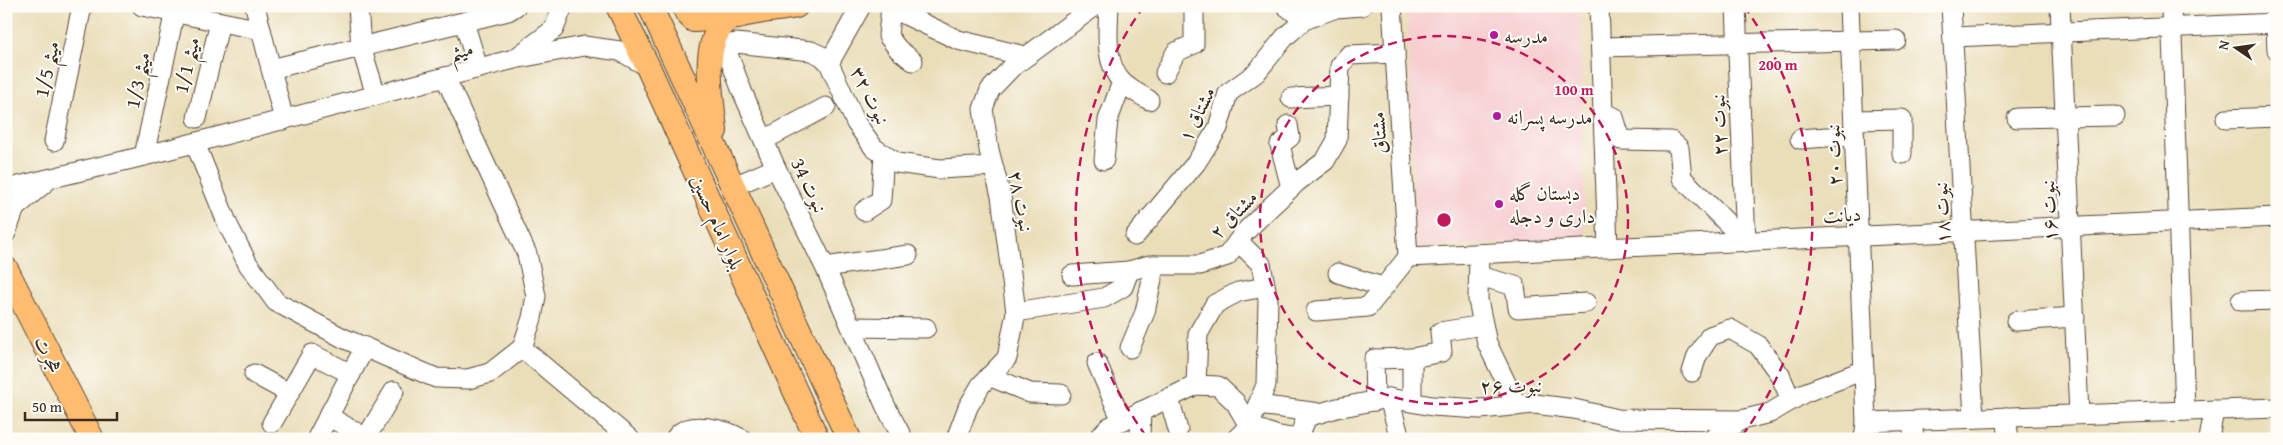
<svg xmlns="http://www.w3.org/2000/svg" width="2283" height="445" font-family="'Gentium Book Plus',Amiri,serif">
  <rect width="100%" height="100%" fill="#fdfcf7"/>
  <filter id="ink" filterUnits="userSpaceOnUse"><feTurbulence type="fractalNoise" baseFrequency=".02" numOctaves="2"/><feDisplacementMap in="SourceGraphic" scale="10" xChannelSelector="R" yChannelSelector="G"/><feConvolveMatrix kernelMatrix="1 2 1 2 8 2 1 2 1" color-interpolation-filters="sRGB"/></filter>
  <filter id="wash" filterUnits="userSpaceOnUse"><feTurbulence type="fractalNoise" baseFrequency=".0096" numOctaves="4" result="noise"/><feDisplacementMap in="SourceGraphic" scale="20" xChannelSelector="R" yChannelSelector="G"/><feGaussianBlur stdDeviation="1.12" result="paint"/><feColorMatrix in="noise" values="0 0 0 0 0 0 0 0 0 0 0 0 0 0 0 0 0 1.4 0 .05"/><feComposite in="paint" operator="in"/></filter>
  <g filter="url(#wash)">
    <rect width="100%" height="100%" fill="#eadeb9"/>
    <polygon fill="#f7cfd1" points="1407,6 1580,6 1585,239 1416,247"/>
  </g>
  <g filter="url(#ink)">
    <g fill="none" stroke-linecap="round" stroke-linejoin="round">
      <defs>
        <g id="minor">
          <polyline points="142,6 261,30"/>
          <polyline points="255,6 284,120"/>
          <polyline points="358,6 361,47 376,95"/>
          <polyline points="861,6 829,63 856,123 874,148 897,163 940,169 993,166"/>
          <polyline points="891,6 888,36 898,49 913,61"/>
          <path d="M 1109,6 C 1108,30 1104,63 1122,82 C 1129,89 1141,95 1149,100"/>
          <polyline points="1286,6 1304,20"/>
          <polyline points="1392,6 1408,257"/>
          <polyline points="1599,6 1608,248"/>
          <polyline points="1736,6 1746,242"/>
          <polyline points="1849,6 1866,422 1864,439"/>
          <polyline points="1951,6 1974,418"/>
          <polyline points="2060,6 2079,414"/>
          <polyline points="2171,6 2185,411"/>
          <polyline points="2275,6 2277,50"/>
          <polyline points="891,8 958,40 1025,56"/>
          <polyline points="464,22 478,68"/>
          <polyline points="1953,37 2277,23"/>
          <polyline points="1601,47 1896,40"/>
          <polyline points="517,57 554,29 563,6"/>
          <polyline points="829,63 822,56 811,51 736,43 730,44 726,49 742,91 776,168 825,267 885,405 903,439"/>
          <polyline points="271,69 508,11 516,6"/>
          <polyline points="1165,73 1176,52 1194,44 1194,6"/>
          <polyline points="1291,98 1339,96"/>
          <polyline points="1603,113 1614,117 1621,140 1671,141 1679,148 1682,178 1746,242"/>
          <polyline points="197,118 220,22"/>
          <polyline points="2017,118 2115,116"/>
          <polyline points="2226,119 2277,117"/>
          <polyline points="1854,120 1902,119 1902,154"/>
          <polyline points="1288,125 1290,137 1280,145 1291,188"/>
          <polyline points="1800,139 1854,135"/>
          <polyline points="764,140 826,107"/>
          <polyline points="54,141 82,6"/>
          <polyline points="195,143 228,225 248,264 276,302 343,338 436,378 468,379 490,373 522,348 532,318 536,296 527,254 445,77"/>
          <polyline points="144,156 176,6"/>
          <polyline points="1104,160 1108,120 1122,82"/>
          <polyline points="732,187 776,168"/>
          <polyline points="6,189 144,156 514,59 584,46 620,51 648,67"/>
          <polyline points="864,211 881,200 884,154"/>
          <polyline points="6,233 15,208 47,181"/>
          <polyline points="1135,236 1196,163 1218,128 1228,93 1256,73 1285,37 1304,20 1336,8 1362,6"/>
          <polyline points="1479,254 1478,300 1487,343 1517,406"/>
          <polyline points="1408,257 2277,217"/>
          <polyline points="825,267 908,255"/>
          <polyline points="1338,273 1383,287"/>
          <polyline points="1072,275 1129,271"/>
          <polyline points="1479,276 1515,286 1518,308 1586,303"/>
          <polyline points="2241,301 2277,300"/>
          <polyline points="1316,311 1368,307 1408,257"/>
          <polyline points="1016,312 1104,298 1123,287 1129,271 1149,265 1200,265 1227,256 1244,233 1263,214 1297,182 1325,161 1337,140 1340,66 1349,55 1395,53"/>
          <polyline points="2016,321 2075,317"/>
          <polyline points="852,327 926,328"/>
          <polyline points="522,348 630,439"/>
          <polyline points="1130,348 1145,312 1155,265"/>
          <polyline points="1097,363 1122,421"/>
          <polyline points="1692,372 1697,356 1710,336 1730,329 1758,345 1780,375 1791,400"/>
          <polyline points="254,374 289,393"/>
          <polyline points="989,376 1030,393 1061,394"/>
          <polyline points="1196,385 1198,334 1215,304 1238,292 1265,287"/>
          <polyline points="1169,398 1178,430"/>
          <polyline points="1389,398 1400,439"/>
          <polyline points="1375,401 1374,359 1412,358"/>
          <polyline points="1412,402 1412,358 1442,352 1440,332 1483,325"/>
          <polyline points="1258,405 1320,413"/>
          <polyline points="1141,411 1140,435 1142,439"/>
          <polyline points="328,416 366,438 394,391"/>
          <polyline points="2006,417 2009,439"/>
          <polyline points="1912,421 1914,439"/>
          <polyline points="1866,422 2277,408"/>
          <polyline points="272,423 312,354 351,374"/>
          <polyline points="318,436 365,347"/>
          <path d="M 675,439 C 687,418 726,430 742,439"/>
          <polyline points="956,439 968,407 981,385 1007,358 1016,312 1001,196 989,150 983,109 990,90 1012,67 1095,6"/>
          <polyline points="1098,439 1109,427 1196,385 1218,386 1235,402 1249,426 1275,435 1297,439"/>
          <polyline points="1236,439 1249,426 1266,385 1268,300 1261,264 1238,241"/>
          <polyline points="1298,439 1307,417 1337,408 1389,398 1432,406 1480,409 1535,404 1574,409 1618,419 1741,420"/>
          <polyline points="1713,439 1741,420 1770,413 1804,393 1864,370"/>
          <polyline points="2209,439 2214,410"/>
        </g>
        <g id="major">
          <polyline points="618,6 648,67 817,439"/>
          <polyline points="650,6 849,439"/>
          <polyline points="684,6 687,13 694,20 738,17"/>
          <path d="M 715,131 C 713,101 697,37 731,18 C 741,13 782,9 796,6"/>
          <polyline points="6,269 92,439"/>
        </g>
      </defs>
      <use href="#minor" stroke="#554535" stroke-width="21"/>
      <use href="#major" stroke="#554535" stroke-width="26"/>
      <use href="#minor" stroke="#fff" stroke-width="19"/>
      <use href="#major" stroke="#febc70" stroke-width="24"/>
    </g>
  </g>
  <g fill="none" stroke="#c2185b" stroke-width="2.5" stroke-dasharray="9 6">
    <circle cx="1444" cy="220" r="184"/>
    <path d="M1146 436A368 368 0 0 1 1144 6M1744 6A368 368 0 0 1 1742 436"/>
  </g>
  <g fill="#b5179e" stroke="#fdfcf7" stroke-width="2">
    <circle cx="1494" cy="35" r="5"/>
    <circle cx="1497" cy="116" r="5"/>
    <circle cx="1499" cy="204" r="5"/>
  </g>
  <g text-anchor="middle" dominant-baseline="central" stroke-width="4" stroke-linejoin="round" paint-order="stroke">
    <g font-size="20" fill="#3b2a1e" stroke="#fdfcf7" text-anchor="start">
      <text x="1504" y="35">مدرسه</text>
      <text x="1507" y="116">مدرسه پسرانه</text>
      <text x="1509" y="192">دبستان گله<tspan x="1509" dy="23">داری و دجله</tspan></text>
    </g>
    <g font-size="20" fill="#3b2a1e" stroke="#fdfcf7">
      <text transform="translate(461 50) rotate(-15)">میثم</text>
      <text transform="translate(186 65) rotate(-77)">میثم 1/1</text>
      <text transform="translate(46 69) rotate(-78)">میثم 1/5</text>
      <text transform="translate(137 80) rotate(-78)">میثم 1/3</text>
      <text transform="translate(871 95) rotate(63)">نبوت ۳۲</text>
      <text transform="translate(1196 114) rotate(-64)">مشتاق ۱</text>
      <text transform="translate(1718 125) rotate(-92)">نبوت ۲۲</text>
      <text transform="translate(1378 133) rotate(-94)">مشتاق</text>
      <text transform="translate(1833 155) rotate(-92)">نبوت ۲۰</text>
      <text transform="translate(810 185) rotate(64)">نبوت 34</text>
      <text transform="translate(1022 201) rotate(79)">نبوت ۲۸</text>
      <text transform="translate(2048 211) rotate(-93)">نبوت ۱۶</text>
      <text transform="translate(1941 213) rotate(-93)">نبوت ۱۸</text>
      <text transform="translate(1233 214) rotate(-46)">مشتاق ۲</text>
      <text transform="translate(1842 214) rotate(-3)">دیانت</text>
      <text transform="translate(718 222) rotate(66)">بلوار امام حسین</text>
      <text transform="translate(49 354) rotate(63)">هجرت</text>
      <text transform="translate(1511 385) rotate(-1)">نبوت ۲۶</text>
    </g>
  </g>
  <circle cx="1444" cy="220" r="8" fill="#c2185b" stroke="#fdfcf7" stroke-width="2.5"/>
  <g font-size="15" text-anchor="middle" font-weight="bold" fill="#c2185b" stroke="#fdfcf7" stroke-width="4" stroke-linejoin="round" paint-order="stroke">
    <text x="1778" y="70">200 m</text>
    <text x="1574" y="95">100 m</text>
  </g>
  <rect width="2283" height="445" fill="none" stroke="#fdfcf7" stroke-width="25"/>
  <g transform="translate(2236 48) rotate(283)" stroke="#fdfcf7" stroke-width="4" paint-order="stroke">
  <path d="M0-4L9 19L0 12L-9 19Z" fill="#3b2a1e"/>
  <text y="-8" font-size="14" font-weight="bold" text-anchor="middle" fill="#3b2a1e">N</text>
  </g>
  <path d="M25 412v8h92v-8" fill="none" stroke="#3b2a1e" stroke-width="2.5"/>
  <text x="32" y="412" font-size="15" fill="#3b2a1e" stroke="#fdfcf7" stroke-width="4" paint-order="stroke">50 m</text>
</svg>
